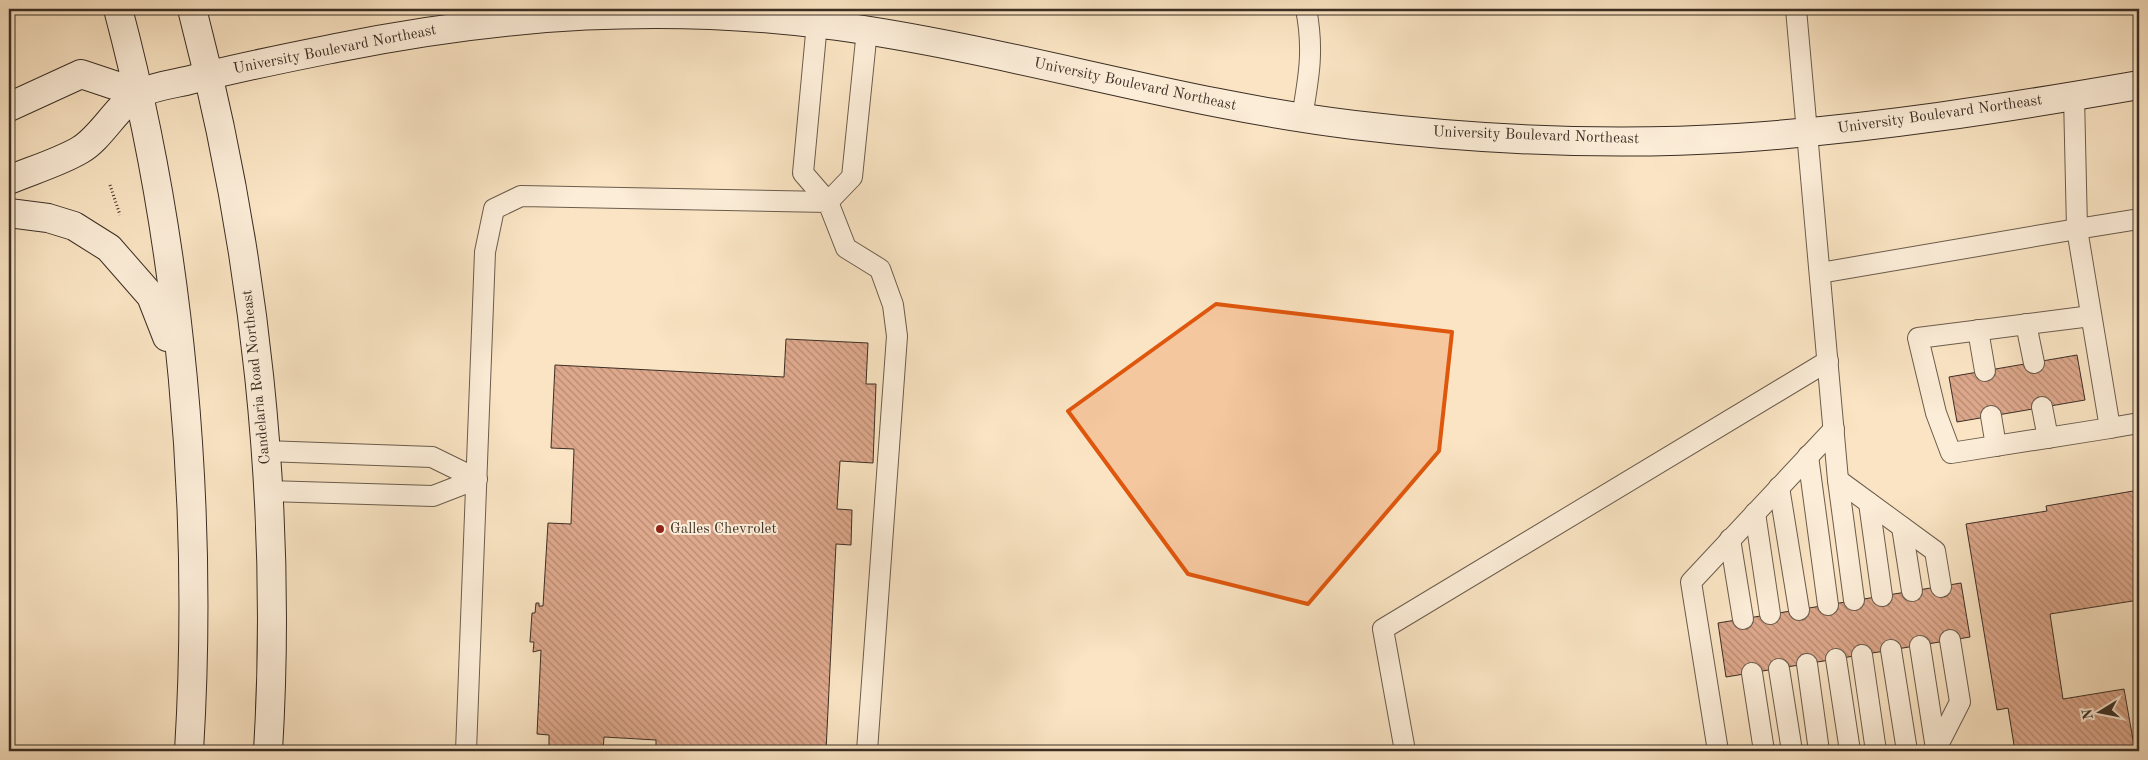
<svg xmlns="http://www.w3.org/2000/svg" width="2148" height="760" font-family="'Old Standard TT',serif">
  <defs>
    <pattern id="building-back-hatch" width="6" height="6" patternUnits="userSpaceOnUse" patternTransform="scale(1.25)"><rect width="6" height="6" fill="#dea88c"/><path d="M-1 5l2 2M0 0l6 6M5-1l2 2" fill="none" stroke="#b58972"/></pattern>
  </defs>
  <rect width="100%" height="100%" fill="#fae4c3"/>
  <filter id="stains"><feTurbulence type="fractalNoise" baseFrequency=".004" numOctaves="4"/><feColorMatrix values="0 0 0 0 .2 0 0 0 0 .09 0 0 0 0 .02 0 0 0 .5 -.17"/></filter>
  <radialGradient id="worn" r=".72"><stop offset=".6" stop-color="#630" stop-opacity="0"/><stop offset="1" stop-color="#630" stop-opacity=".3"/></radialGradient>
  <g fill="url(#building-back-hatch)" stroke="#3b2e24">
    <polygon points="786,339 868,343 866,384 876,384 873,463 840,461 837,509 852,510 851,545 836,544 826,751 656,751 656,740 604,737 603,751 549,751 549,735 537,734 541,650 533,652 534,642 530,642 532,613 535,613 536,603 539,603 539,606 543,606 548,523 571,524 574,449 551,448 555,365 784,377"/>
    <polygon points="2077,355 2085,400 1957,422 1949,377"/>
    <polygon points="2139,490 2139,600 2050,614 2063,699 2124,689 2135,751 2015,751 2008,708 1997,710 1966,524 2047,511 2046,506"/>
    <polygon points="1961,583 1970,637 1726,677 1718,623"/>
  </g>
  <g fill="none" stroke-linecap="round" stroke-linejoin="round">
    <defs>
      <g id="lane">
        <polyline points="1796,9 1838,480 1854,600"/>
        <polyline points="817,23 803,173 828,202 852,177 867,30"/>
        <polyline points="2074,96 2077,229 2139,219"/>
        <path d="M 1302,117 C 1309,77 1314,49 1306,9"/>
        <polyline points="1820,273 2077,229 2110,428 2139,423"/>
        <polyline points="2091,316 1918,338 1936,413 1951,453 2110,428"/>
        <polyline points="2026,324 2034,363"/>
        <polyline points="1978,330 1985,371"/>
        <polyline points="2042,407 2048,438"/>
        <polyline points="1991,416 1996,446"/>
        <polyline points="265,451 432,457 477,479 433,496 268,491"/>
        <polyline points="1808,456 1828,605"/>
        <polyline points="1838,480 1935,551 1941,587"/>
        <polyline points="1779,487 1799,610"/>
        <polyline points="1869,503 1882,596"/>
        <polyline points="1755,513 1770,614"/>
        <polyline points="1902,527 1912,591"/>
        <polyline points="1730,539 1743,619"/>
        <polyline points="1920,646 1936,749"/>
        <polyline points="1891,650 1907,751"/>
        <polyline points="1862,655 1876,751"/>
        <polyline points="1836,659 1850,751"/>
        <polyline points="1807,664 1819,751"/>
        <polyline points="1779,669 1792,751"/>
        <polyline points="1752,673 1764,751"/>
        <polyline points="466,751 485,252 494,209 521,196 828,202 846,248 880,269 893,305 897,336 867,751"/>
        <polyline points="1405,751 1383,629 1828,361"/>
        <polyline points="1718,751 1691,582 1834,429"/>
        <polyline points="1935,751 1960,702 1950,640"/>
      </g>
      <g id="secondary">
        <path d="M 118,9 C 181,246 204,507 189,751"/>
        <path d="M 192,9 C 255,250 283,503 268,751"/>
        <polyline points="9,107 81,74 138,93"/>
        <path d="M 9,180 C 30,171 60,162 80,150 C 103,137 119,101 143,92 C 157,86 172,84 186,81 C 235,68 286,58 336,48 C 504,14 667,3 837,26 C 1011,50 1179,104 1354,125 C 1480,140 1610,146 1737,138 C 1872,129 2006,108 2139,85"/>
        <polyline points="9,213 48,218 74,226 109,248 151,296 167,337"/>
      </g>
    </defs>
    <use href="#lane" stroke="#6b5c4c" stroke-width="22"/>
    <use href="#secondary" stroke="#3b2e24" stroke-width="30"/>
    <polyline stroke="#3b2e24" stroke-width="3" stroke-dasharray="1 2.5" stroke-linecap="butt" points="110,185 120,215"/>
    <use href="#lane" stroke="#fcedd8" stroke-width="20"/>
    <use href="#secondary" stroke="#fcedd8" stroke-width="28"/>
  </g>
  <path fill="#df570d" fill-opacity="0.2" stroke="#df570d" stroke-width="4" stroke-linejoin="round" d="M 1216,304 L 1452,332 L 1439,451 L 1308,604 L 1188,574 L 1068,411 Z"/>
  <circle fill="#8f2418" stroke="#fcedd8" stroke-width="2" cx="660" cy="529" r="5"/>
  <g text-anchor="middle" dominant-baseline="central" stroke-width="4" stroke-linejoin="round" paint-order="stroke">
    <g font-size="15" fill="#3b2e24" stroke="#fcedd8">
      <text transform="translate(335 50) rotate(-11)">University Boulevard Northeast</text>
      <text transform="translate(1135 85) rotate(12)">University Boulevard Northeast</text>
      <text transform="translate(1940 115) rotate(-8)">University Boulevard Northeast</text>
      <text transform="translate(1536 136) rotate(2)">University Boulevard Northeast</text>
      <text transform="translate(257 377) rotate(-96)">Candelaria Road Northeast</text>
    </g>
    <g font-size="15" fill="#3b2e24" stroke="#fcedd8" text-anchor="start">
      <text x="670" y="529">Galles Chevrolet</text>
    </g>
  </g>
  <rect width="2148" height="760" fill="none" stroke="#fae4c3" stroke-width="30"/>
  <rect x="10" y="10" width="2128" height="740" fill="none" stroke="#3b2e24" stroke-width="2.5"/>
  <rect x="15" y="15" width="2118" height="730" fill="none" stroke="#3b2e24"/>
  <g transform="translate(2100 712) rotate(260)" stroke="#fcedd8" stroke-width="4" paint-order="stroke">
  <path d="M0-4L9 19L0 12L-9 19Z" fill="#3b2e24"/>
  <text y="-8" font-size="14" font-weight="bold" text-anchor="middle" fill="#3b2e24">N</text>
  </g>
  <rect width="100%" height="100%" filter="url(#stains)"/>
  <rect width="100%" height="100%" fill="url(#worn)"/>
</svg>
